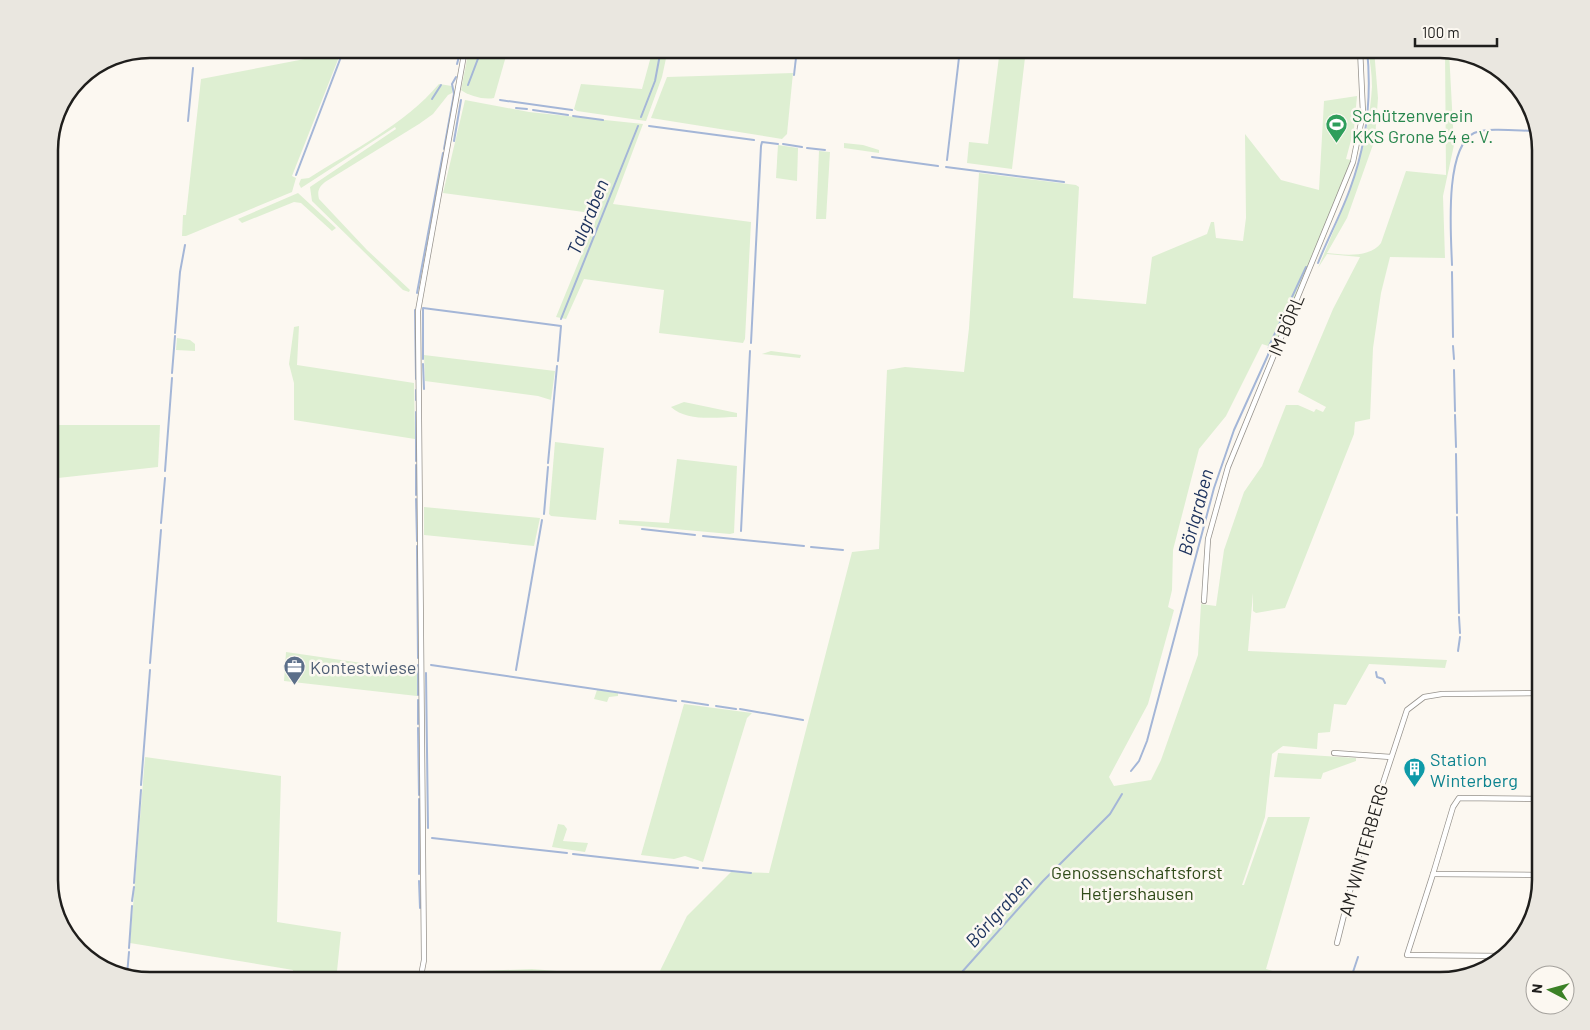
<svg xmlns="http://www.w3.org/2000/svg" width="1590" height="1030" font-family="Barlow,sans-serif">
  <rect width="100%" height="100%" fill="#fcf8f1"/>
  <g fill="#deefd2">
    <path d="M 469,49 L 508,49 L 494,98 C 484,100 469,96 461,90 Z"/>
    <polygon points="653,49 668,49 662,77 646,121 577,111 574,109 581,84 642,89"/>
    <polygon points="1000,49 1026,49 1012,169 967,163 969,142 988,144"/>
    <path d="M 1368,49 L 1374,49 L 1378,98 L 1375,139 L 1347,218 L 1327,253 C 1344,255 1370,258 1381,243 L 1406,171 L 1446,175 L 1445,50 L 1449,51 L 1454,145 L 1443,196 L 1445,258 L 1390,257 L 1381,293 L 1373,348 L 1370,419 L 1355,422 L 1354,434 L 1285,608 L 1256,613 L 1253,611 L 1253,593 L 1248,651 L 1447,660 L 1445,668 L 1369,664 L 1346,705 L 1334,704 L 1330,732 L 1318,733 L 1317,749 L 1283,746 L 1272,754 L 1265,817 L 1242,885 L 1244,885 L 1268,817 L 1310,817 L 1266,969 L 1307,981 L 655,981 L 687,916 L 731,872 L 769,873 L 852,552 L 879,549 L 887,370 L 905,367 L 964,372 L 969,328 L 979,173 L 1076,185 L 1079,187 L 1073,298 L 1146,304 L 1152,257 L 1207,234 L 1211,222 L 1214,222 L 1216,238 L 1243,241 L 1246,218 L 1245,134 L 1281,180 L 1319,190 L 1324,101 L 1357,96 L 1354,129 L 1346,159 L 1351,160 L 1344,181 L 1274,348 L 1262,344 L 1226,416 L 1199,449 L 1173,550 L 1172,590 L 1168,607 L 1174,610 L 1148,704 L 1109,777 L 1114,786 L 1151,780 L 1161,760 L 1198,655 L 1201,604 L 1216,606 L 1224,550 L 1244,492 L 1262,466 L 1286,405 L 1298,405 L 1314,412 L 1316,409 L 1323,412 L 1326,407 L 1298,392 L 1333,309 L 1360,257 L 1327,254 L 1318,268 C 1343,209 1368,152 1372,87 C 1372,74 1370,61 1368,49 Z"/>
    <polygon points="341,52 292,176 296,178 292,192 186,236 182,236 183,215 186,215 201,79"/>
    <polygon points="793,73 787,134 782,139 651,118 667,77"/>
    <path d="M 439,84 L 452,86 L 452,93 L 448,95 L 433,114 L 419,124 L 325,182 C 319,187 317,191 319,199 L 367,250 L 410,290 L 409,292 L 403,290 L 312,201 L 310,187 L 396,129 L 395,127 L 301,188 L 299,184 L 301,179 L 309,178 C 353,150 405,124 439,84 Z"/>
    <polygon points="465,100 529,112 643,124 613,204 751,222 745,339 743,343 659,333 664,290 584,279 566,319 556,317 597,217 591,213 443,193"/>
    <polygon points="844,143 863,145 879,150 879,153 844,148"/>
    <polygon points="778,145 798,148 797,181 776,178"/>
    <polygon points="819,151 830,152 826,219 816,219"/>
    <polygon points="298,193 336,228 332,231 301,203 294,202 242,223 238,219"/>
    <polygon points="299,326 297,365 414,383 415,439 294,420 294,383 289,364 294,327"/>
    <polygon points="177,338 190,340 195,344 195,351 176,350"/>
    <polygon points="771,351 801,355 800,358 762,354"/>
    <polygon points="424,355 555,371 551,400 538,396 425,381"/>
    <path d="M 684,402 L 737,413 L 737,417 C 716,417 687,422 671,407 Z"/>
    <polygon points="49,425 160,425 158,467 49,479"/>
    <polygon points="555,442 604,448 596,520 551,516 549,514"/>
    <polygon points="677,459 737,466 734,533 730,534 619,524 619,520 669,523"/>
    <polygon points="424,507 540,518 534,546 424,535"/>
    <polygon points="286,652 417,671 417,696 284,681"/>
    <polygon points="597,690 618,693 618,696 609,697 607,702 594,699"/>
    <polygon points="684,704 752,713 747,718 703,862 685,856 674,859 641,855"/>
    <polygon points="1278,753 1356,758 1356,761 1323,773 1321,779 1274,777"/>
    <polygon points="145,757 281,776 277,922 341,932 336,981 292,981 293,970 130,943"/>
    <polygon points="558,824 564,825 567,829 563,841 588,843 585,852 552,847"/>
    <polygon points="532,969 606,975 633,981 423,981 428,973"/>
  </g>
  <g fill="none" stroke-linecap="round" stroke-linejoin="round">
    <g stroke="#a4b6d7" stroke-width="2">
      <polyline points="457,64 461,49"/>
      <polyline points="794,75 797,49"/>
      <polyline points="468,85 479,56 478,49"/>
      <polyline points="432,99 441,85"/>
      <polyline points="500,100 572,110"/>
      <polyline points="516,108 527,109"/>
      <polyline points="533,110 568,115"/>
      <polyline points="573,116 603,120"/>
      <polyline points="641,117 655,81 661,49"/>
      <polyline points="188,121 193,68"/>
      <polyline points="649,126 754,140"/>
      <polyline points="454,141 461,100"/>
      <polyline points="783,144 802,147"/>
      <polyline points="807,148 825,150"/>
      <polyline points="444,149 454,94 452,84 456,77"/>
      <polyline points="872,157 938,166"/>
      <polyline points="947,160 960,49"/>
      <polyline points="946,167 1064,182"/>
      <polyline points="296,175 344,49"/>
      <path d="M 1318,263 C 1328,238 1341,214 1350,189 C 1367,143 1372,97 1367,49"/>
      <path d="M 1452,265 C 1451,235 1444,148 1474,133 C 1487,127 1521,131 1536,131"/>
      <polyline points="1452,272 1453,337"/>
      <polyline points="417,293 443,153"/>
      <polyline points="415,310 416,379"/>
      <polyline points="561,319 638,126"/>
      <polyline points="175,333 180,272 185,245"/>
      <polyline points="751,343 761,146 762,142 778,144"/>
      <polyline points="1453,346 1454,359"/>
      <polyline points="423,359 423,308 561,326 558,361"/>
      <polyline points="423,364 424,389"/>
      <polyline points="1454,370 1455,411"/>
      <polyline points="172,373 175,336"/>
      <polyline points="416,390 416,400"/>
      <polyline points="1455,415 1456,447"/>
      <polyline points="1456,454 1457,513"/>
      <polyline points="416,461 416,412"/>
      <polyline points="548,463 557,366"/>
      <polyline points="416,465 416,495"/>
      <polyline points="165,471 172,378"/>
      <polyline points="416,499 417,541"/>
      <polyline points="544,514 548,467"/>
      <polyline points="1457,517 1459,613"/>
      <polyline points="161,523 165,478"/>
      <polyline points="642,529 695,535"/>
      <polyline points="741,531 750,351"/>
      <polyline points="703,536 804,546"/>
      <polyline points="417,546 418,658"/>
      <polyline points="811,547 843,550"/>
      <polyline points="1459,617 1460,633"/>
      <polyline points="1458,651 1460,637"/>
      <polyline points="150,663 161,530"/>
      <polyline points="418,665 418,695"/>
      <polyline points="431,665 676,701"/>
      <polyline points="516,670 542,520"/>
      <polyline points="1376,672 1377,677 1383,679 1385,683"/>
      <polyline points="426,673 428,828"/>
      <polyline points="418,700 418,724"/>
      <polyline points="682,701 708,705"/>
      <polyline points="716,706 736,709"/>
      <polyline points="740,709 803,720"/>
      <polyline points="418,728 419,795"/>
      <polyline points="1131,771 1139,761 1147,741 1214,488 1234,430 1268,355 1269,346 1306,267"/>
      <polyline points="141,785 150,670"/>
      <polyline points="419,799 419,874"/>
      <polyline points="432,838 567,853"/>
      <polyline points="573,854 698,868"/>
      <polyline points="703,868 751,873"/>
      <polyline points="419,881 420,908"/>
      <polyline points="134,883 141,790"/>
      <polyline points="132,901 134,887"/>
      <polyline points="129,948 132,906"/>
      <polyline points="127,975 129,952"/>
      <polyline points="954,981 1043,881 1110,814 1122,794"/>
      <polyline points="1350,981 1358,957"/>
    </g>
    <defs>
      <g id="street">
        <polyline points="1204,601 1208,539 1228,467 1353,162 1363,113 1360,49"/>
        <polyline points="1334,753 1391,757"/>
        <polyline points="1541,799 1459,798 1453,807 1433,874 1541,875"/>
        <polyline points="1433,874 1407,955 1504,956"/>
        <polyline points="1337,943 1358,859 1407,710 1424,697 1442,694 1541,693"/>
        <polyline points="420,981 424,960 418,311 465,49"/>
      </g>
    </defs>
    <use href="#street" stroke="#97938d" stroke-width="6"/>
    <use href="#street" stroke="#fff" stroke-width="4.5"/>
  </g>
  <defs>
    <symbol id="stadium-pin" viewBox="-11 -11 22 30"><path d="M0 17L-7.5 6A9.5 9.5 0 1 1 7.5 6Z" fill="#2e9e5b" stroke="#fcf8f1"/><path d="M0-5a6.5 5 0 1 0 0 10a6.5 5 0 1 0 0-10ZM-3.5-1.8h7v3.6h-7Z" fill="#fff"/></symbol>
    <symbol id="office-pin" viewBox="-11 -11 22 30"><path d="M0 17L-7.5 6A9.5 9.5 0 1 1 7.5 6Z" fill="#5c6f8a" stroke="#fcf8f1"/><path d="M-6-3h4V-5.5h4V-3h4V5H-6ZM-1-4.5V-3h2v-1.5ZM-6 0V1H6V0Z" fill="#fff"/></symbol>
    <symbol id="building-pin" viewBox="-11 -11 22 30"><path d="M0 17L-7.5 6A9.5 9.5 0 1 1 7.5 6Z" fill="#0f9aa8" stroke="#fcf8f1"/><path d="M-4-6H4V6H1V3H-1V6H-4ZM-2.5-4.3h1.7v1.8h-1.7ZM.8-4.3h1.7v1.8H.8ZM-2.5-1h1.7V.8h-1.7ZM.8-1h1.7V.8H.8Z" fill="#fff"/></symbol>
  </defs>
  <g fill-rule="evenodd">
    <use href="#stadium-pin" x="1324" y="112" width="25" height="34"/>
    <use href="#office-pin" x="282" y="654" width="25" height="34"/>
    <use href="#building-pin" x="1402" y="756" width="25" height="34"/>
  </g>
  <g text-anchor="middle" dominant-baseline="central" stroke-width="5" stroke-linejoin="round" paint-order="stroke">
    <g font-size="18" fill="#27864d" stroke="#fcf8f1" text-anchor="start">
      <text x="1352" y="115">Schützenverein<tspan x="1352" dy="21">KKS Grone 54 e. V.</tspan></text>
    </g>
    <g font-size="18" fill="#1f1e1c" stroke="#fcf8f1">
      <text transform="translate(1286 325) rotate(-67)">IM BÖRL</text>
      <text transform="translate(1363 850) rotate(-74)">AM WINTERBERG</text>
    </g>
    <g font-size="18" fill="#4e5e75" stroke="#fcf8f1" text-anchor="start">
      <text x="310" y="667">Kontestwiese</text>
    </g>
    <g font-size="18" fill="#0d838f" stroke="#fcf8f1" text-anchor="start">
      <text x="1430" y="759">Station<tspan x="1430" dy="21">Winterberg</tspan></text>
    </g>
    <g font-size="18" fill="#304b19" stroke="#fcf8f1">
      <text x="1137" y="872">Genossenschaftsforst<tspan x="1137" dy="21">Hetjershausen</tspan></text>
    </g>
    <g font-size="19" font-style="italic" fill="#1a305c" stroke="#fcf8f1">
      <text transform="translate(587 217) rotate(-68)">Talgraben</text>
      <text transform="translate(1195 512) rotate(-75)">Börlgraben</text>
      <text transform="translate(998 911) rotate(-48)">Börlgraben</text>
    </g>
  </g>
  <path d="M0 0H1590V1030H0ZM150 58H1440A92 92 0 0 1 1532 150V880A92 92 0 0 1 1440 972H150A92 92 0 0 1 58 880V150A92 92 0 0 1 150 58Z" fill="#eae7e0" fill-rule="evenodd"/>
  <path fill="none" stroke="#1f1e1c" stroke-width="2.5" d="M150 58H1440A92 92 0 0 1 1532 150V880A92 92 0 0 1 1440 972H150A92 92 0 0 1 58 880V150A92 92 0 0 1 150 58Z"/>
  <g transform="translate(1550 990) rotate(276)"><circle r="24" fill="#fcf8f1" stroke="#a4a19c"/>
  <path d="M0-4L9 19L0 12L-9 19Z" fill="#3b8126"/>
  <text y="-8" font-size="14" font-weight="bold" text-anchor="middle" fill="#1f1e1c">N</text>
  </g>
  <path d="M1415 38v8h82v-8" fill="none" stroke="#1f1e1c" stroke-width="2.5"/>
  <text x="1422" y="38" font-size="15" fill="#1f1e1c" stroke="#fcf8f1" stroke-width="4" paint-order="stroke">100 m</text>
</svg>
